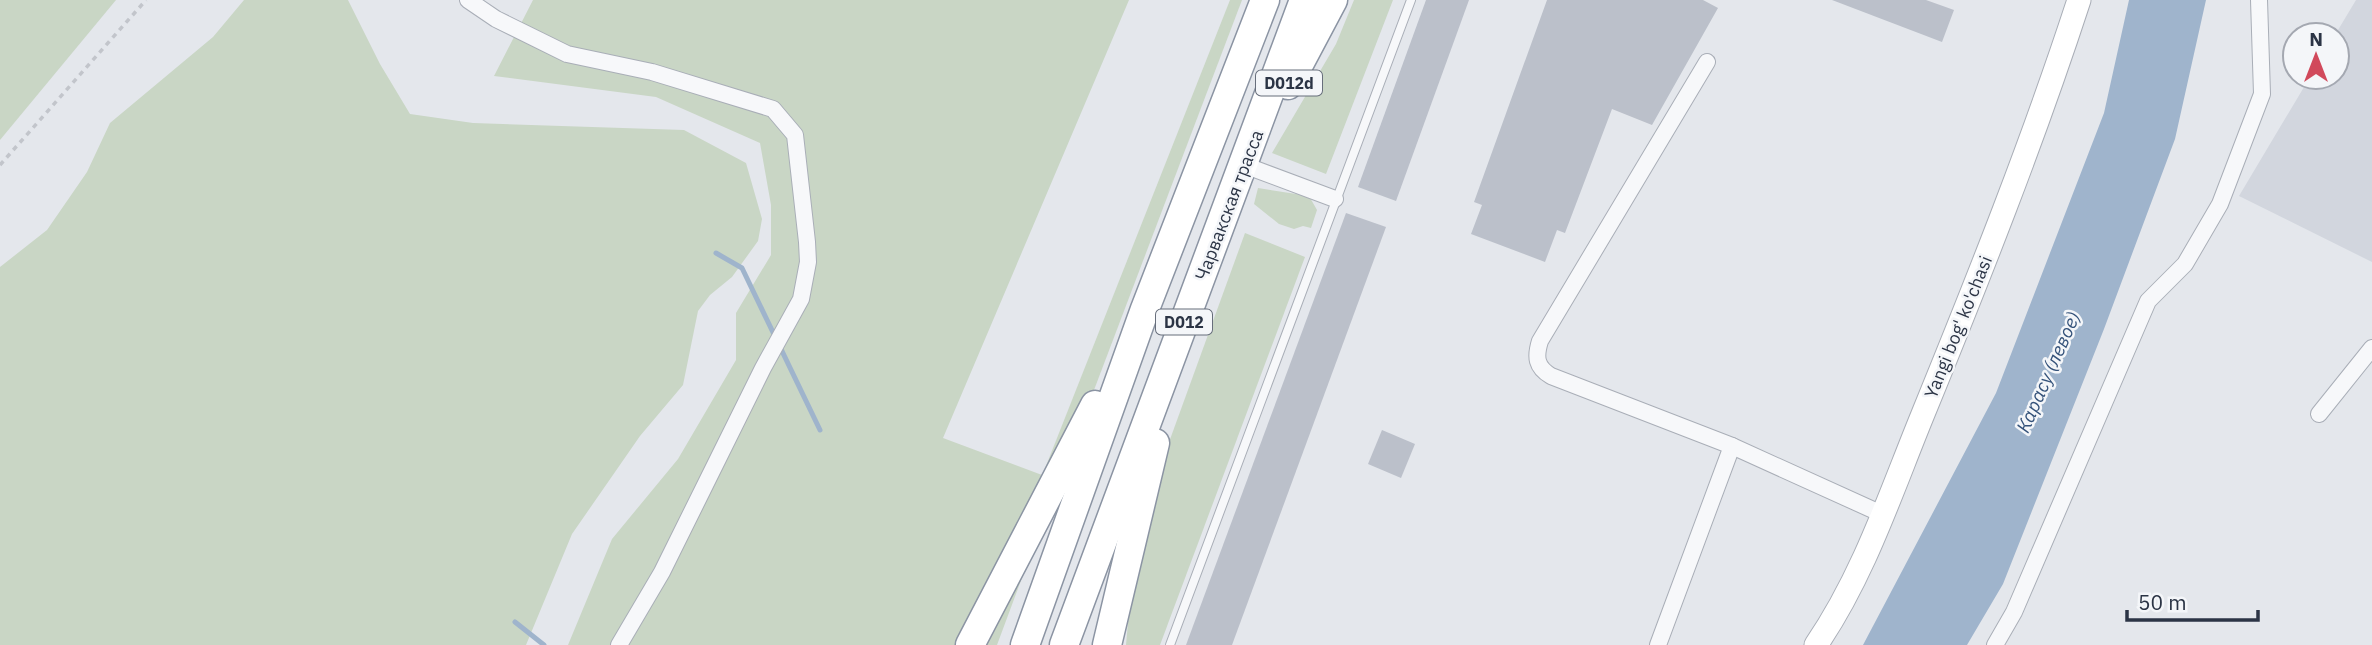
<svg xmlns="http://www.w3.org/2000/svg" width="2372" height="645" font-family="'IBM Plex Sans',sans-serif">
  <rect width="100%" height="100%" fill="#e4e7ec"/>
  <polygon fill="#d2d6de" points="2356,0 2372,0 2372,262 2239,196 2310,77 2337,77 2335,35"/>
  <g fill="#c9d6c5">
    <polygon points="0,0 116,0 0,140"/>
    <polygon points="244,0 348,0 380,64 410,114 473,123 684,130 746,163 762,219 758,241 732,277 710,295 698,311 683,385 640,436 572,534 526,645 0,645 0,267 47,230 87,172 110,123 213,37"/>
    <polygon points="533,0 1129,0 943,438 1058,481 997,645 568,645 612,539 678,459 736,360 736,313 771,255 771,205 760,143 656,97 494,76"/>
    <polygon points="1230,0 1242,0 1061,477 1044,471"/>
    <polygon points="1354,0 1393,0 1326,174 1272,153 1336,44"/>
    <polygon points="1258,188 1309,196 1317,210 1311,228 1303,226 1294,229 1279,224 1254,204"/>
    <polygon points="1245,233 1305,257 1160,645 1126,645 1136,533"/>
  </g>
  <polygon fill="#9fb4cc" points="2129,0 2206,0 2175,139 2104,329 2003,584 1967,645 1863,645 1996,393 2104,113"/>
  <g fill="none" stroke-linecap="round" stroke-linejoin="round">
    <g stroke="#9fb4cc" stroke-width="5">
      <polyline points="716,253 742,268 820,430"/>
      <polyline points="515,622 544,645"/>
    </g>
  </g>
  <g fill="#bbc0ca">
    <polygon points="1426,0 1469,0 1396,201 1358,187"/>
    <polygon points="1547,0 1703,0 1718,8 1652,125 1612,109 1565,233 1557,230 1545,262 1471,234 1482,205 1474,202"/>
    <polygon points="1832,0 1926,0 1954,10 1942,42"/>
    <polygon points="1346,213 1386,227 1232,645 1186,645"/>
    <polygon points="1382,430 1415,444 1401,478 1368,464"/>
  </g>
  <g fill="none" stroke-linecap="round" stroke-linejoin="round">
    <defs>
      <polyline id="service" points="1170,645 1411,0"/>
      <g id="minor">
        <polyline points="468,0 496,19 567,54 652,72 773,109 795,135 807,242 808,262 801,299 763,368 662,572 619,645"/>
        <path d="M 1707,62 L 1540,341 C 1535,357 1536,367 1551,376 L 1732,446 L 1882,514"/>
        <polyline points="1244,165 1335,199"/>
        <polyline points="2319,414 2372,348"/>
        <polyline points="1658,645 1732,446"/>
        <polyline points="1995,645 2014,612 2148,301 2185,264 2220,204 2262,94 2259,0"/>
      </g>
      <path id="secondary" d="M 1816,645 C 1864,575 1891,492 1923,414 C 1979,277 2033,141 2079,0"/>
      <g id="trunk">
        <polyline points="1288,85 1333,0"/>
        <polyline points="970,645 1095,405"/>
        <polyline points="1025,645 1145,309 1265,0"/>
        <polyline points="1064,645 1304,0"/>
        <polyline points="1107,645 1155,443"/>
      </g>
    </defs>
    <use href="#service" stroke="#a9aeb7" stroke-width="10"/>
    <use href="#minor" stroke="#a9aeb7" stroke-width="18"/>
    <use href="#secondary" stroke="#a9aeb7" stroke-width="25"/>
    <use href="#trunk" stroke="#8b94a3" stroke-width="31"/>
    <polyline stroke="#c2c5cb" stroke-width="3.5" stroke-dasharray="5 5" stroke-linecap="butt" points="0,165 146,0"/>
    <use href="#service" stroke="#f7f8fa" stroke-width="8"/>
    <use href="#minor" stroke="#f7f8fa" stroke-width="16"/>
    <use href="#secondary" stroke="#fff" stroke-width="23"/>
    <use href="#trunk" stroke="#fff" stroke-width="28"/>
  </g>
  <g text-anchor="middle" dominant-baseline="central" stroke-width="5" stroke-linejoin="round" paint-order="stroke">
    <g fill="#f4f6f9" stroke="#676e7b" stroke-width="2">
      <rect x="1256" y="70.5" width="66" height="25" rx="5"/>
      <rect x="1156" y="309.5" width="56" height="25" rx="5"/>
    </g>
    <g font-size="16" font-weight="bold" fill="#2b3445">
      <text x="1289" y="83">D012d</text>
      <text x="1184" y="322">D012</text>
    </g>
    <g font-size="18" fill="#2b3445" stroke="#f4f6f9">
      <text transform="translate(1229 205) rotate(-69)">Чарвакская трасса</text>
      <text transform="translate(1958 327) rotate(-68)">Yangi bog' ko'chasi</text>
    </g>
    <g font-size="19" font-style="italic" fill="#34527a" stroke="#f4f6f9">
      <text transform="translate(2048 372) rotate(-66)">Карасу (левое)</text>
    </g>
  </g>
  <g transform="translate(2316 56)"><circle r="33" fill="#f4f6f9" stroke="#a4a8b1" stroke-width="2"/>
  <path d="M0-5L12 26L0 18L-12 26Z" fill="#d1495b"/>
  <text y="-10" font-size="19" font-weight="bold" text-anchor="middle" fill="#2b3445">N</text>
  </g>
  <path d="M2127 610v10h131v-10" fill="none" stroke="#2b3445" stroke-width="3.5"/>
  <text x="2138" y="610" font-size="21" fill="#2b3445" stroke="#f4f6f9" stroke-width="5" paint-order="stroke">50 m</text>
</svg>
